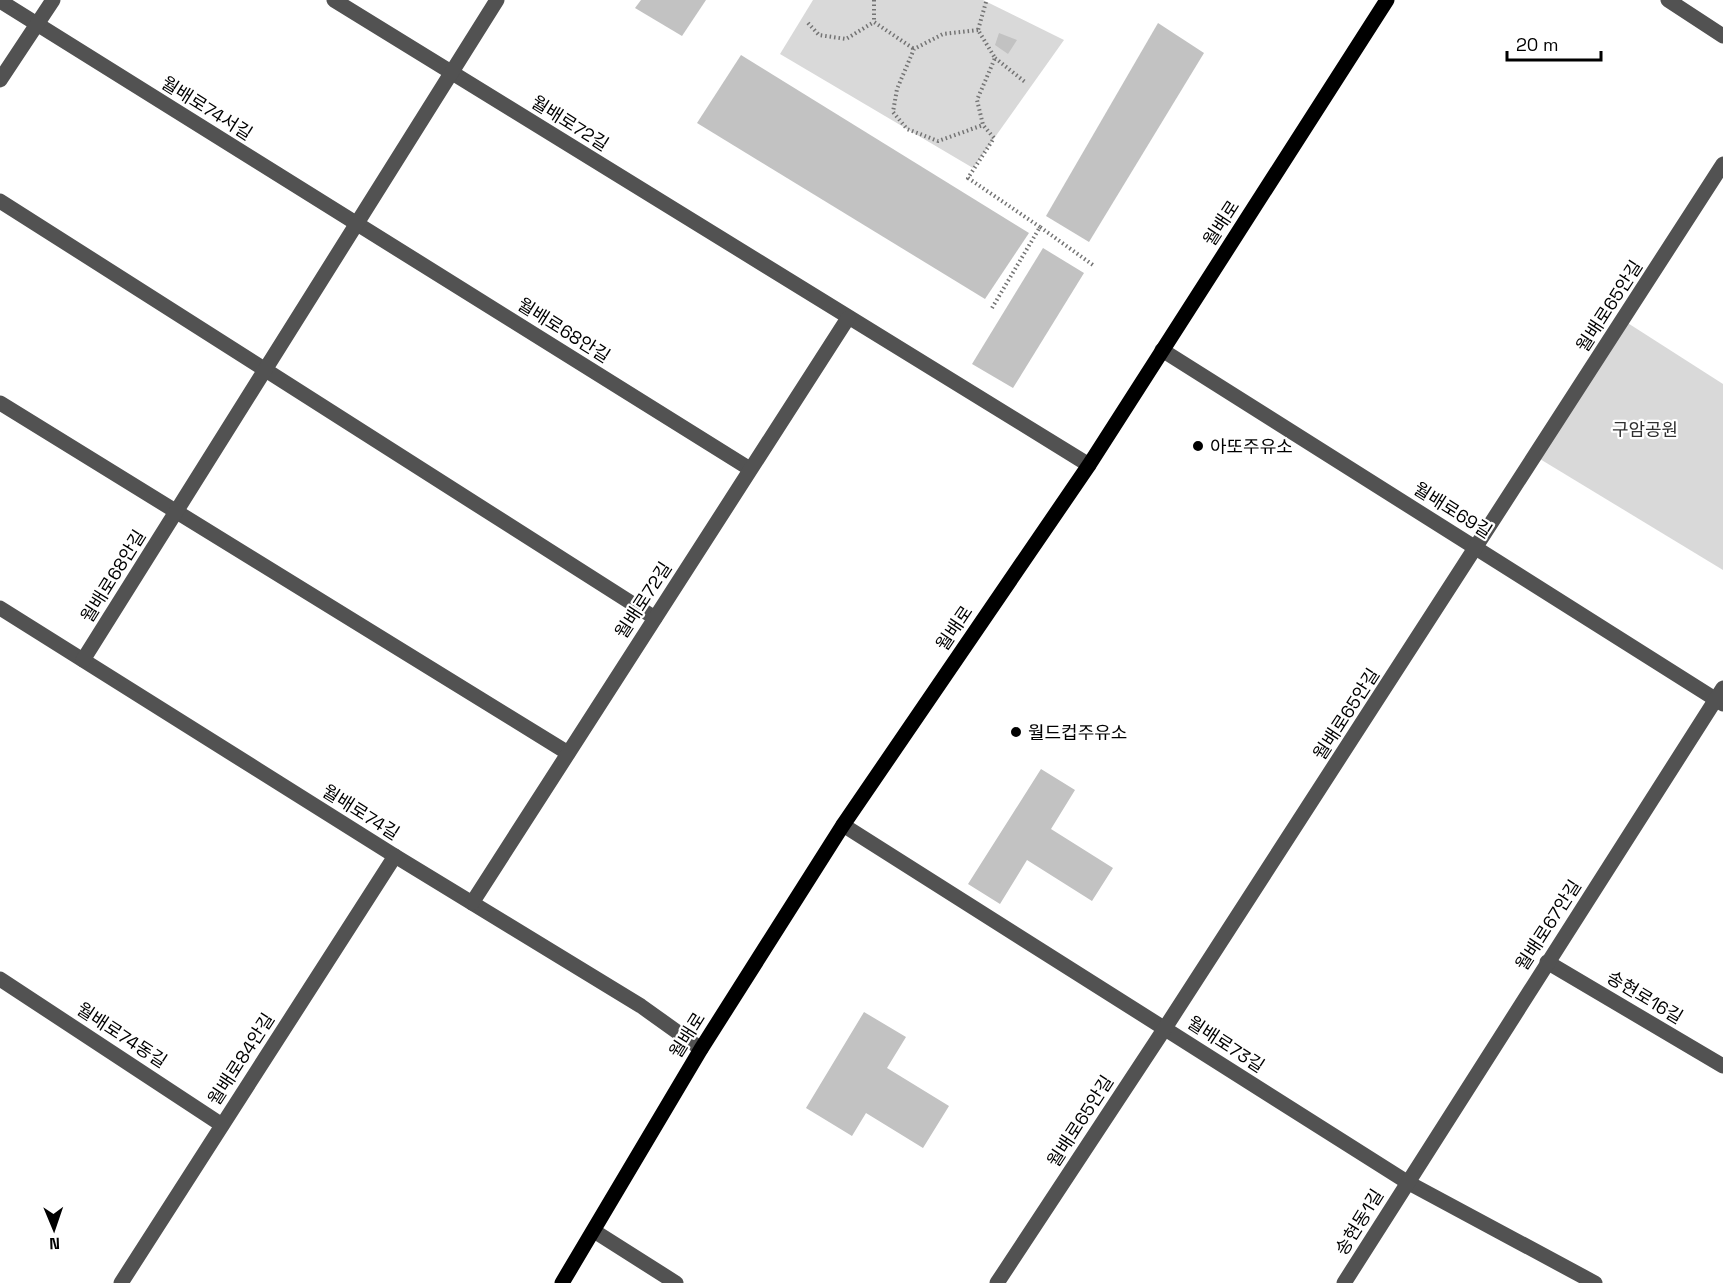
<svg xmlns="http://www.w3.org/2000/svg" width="1723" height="1283" font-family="'Space Grotesk','Noto Sans KR',sans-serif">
  <rect width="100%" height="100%" fill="#fff"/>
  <g fill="#d9d9d9">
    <polygon points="813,0 983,0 1064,40 973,168 780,54"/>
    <polygon points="1623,320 1723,384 1723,570 1535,456"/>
  </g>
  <g fill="#c2c2c2">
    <polygon points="641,0 706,0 682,36 635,8"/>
    <polygon points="1158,23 1204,53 1089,242 1046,216"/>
    <polygon points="999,33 1017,40 1008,54 995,45"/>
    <polygon points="741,55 1029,233 985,299 697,123"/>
    <polygon points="1043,248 1084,273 1013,388 972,364"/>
    <polygon points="1041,769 1075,790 1051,829 1113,868 1092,901 1027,860 1000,904 968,884"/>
    <polygon points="864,1012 906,1037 887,1068 949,1106 923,1148 866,1113 852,1136 806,1108"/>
  </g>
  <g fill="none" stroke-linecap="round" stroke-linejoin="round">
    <g stroke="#747474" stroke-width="4" stroke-dasharray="1.5 3" stroke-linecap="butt">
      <polyline points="874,0 874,22 914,49"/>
      <polyline points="986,2 978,30 995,58 977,100 983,125 994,138 968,178 1040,227"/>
      <polyline points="808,23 819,35 846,39 874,22"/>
      <polyline points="978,30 943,34 914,49 897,89 893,112 907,129 938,141 983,125"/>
      <polyline points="995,58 1025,82"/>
      <polyline points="992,308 1040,227 1093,265"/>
    </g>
    <g stroke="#525252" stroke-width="15">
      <polyline points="334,0 1089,465"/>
      <polyline points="1668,0 1723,36"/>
      <polyline points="0,1 750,469"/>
      <polyline points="0,80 53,0"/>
      <polyline points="0,201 655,618"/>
      <polyline points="1162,350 1723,704"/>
      <polyline points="0,403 568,753"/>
      <polyline points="0,608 395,856 641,1006 701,1049"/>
      <polyline points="83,660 497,0"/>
      <polyline points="843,825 1407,1182 1595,1283"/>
      <polyline points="472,903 848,318"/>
      <polyline points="1547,962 1723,1066"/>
      <polyline points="0,979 222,1125"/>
      <polyline points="594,1231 676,1283"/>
      <polyline points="121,1283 395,856"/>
      <polyline points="997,1283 1165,1028 1723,164"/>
      <polyline points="1344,1283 1723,688"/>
    </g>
    <polyline stroke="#000" stroke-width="15" points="562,1283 701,1049 843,825 1089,465 1387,0"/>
  </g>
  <g fill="#000" stroke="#fff" stroke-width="2">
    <circle cx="1198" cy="446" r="6"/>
    <circle cx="1016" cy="732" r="6"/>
  </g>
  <g text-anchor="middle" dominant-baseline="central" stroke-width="4.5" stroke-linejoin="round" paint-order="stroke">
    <g font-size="18" fill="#000" stroke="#fff">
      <text transform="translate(207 108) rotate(32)">월배로74서길</text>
      <text transform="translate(570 123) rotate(32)">월배로72길</text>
      <text transform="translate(1221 223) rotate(-57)">월배로</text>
      <text transform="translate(1609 306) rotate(-57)">월배로65안길</text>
      <text transform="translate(564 330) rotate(32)">월배로68안길</text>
      <text transform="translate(1453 510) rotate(32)">월배로69길</text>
      <text transform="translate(113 576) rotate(-58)">월배로68안길</text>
      <text transform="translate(643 600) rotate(-57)">월배로72길</text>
      <text transform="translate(954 628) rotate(-56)">월배로</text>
      <text transform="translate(1346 714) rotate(-57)">월배로65안길</text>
      <text transform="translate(361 812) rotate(32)">월배로74길</text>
      <text transform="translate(1548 925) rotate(-57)">월배로67안길</text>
      <text transform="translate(1645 997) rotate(31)">송현로16길</text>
      <text transform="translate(122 1035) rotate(33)">월배로74동길</text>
      <text transform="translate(687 1035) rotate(-58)">월배로</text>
      <text transform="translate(1226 1044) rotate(33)">월배로73길</text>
      <text transform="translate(241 1059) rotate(-57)">월배로84안길</text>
      <text transform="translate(1080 1121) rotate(-57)">월배로65안길</text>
      <text transform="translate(1359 1222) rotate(-58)">송현동1길</text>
    </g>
    <g font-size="18" fill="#303030" stroke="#fff">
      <text x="1645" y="429">구암공원</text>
    </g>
    <g font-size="18" fill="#000" stroke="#fff" text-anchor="start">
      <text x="1210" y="446">아또주유소</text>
      <text x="1028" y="732">월드컵주유소</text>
    </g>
  </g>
  <g transform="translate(54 1229) rotate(178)" stroke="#ffffff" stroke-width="4.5" paint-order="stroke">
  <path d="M0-4.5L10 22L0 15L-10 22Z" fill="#000000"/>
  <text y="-9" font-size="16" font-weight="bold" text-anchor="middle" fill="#000000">N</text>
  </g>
  <path d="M1507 51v9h94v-9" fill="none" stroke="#000000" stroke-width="3"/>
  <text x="1516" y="51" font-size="18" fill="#000000" stroke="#ffffff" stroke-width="4.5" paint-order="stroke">20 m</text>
</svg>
